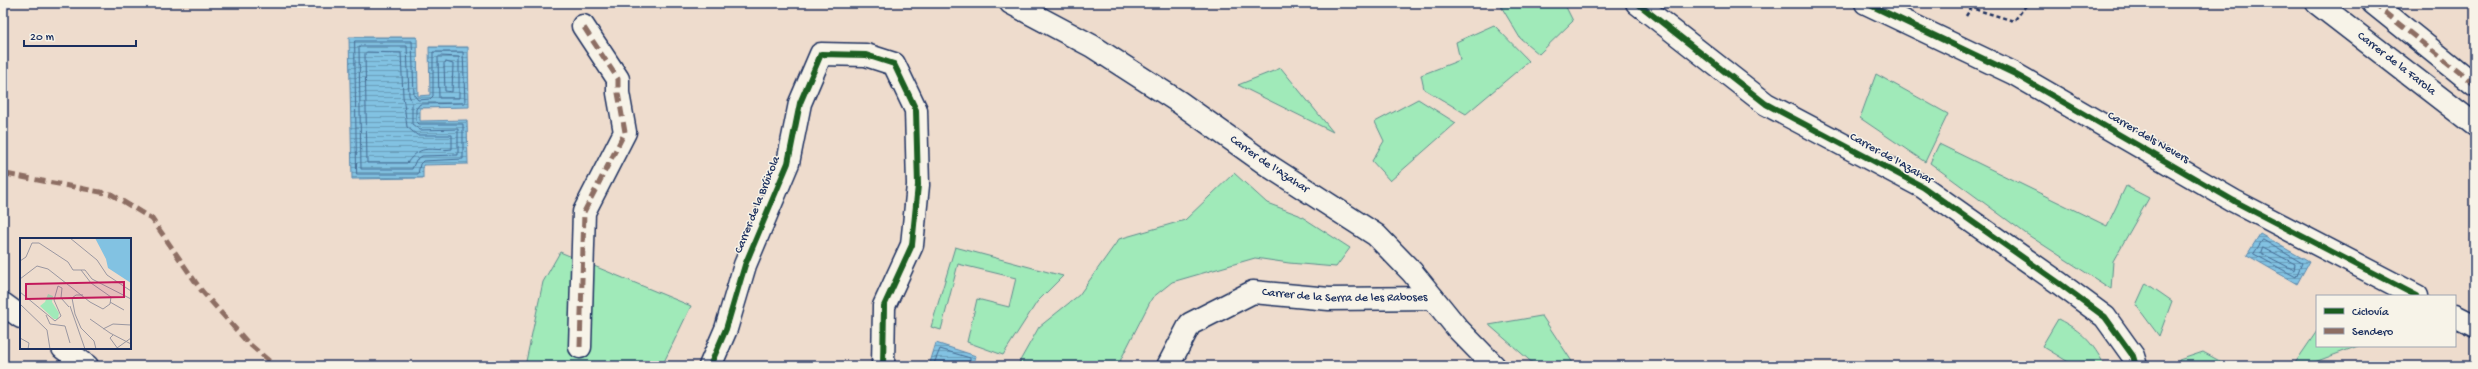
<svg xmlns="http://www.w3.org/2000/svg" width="2478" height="369" font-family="'Gochi Hand',sans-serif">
  <defs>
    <pattern id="water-rules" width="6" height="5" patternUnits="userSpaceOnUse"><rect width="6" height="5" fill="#82c2e2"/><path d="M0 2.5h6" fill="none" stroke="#6a9eba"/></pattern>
  </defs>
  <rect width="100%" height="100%" fill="#eedccd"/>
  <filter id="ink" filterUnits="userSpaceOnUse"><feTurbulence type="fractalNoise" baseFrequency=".025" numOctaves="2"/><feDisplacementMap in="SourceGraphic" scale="8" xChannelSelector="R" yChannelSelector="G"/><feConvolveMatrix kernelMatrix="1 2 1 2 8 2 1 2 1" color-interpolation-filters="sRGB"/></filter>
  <g filter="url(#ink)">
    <g fill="#a0eab9" stroke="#5e8c8c">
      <polygon points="1499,3 1564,3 1573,21 1539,54 1520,38"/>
      <polygon points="1494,25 1529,61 1466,114 1424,89 1421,75 1460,60 1456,42"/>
      <polygon points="1281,68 1333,132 1238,85"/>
      <polygon points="1876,74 1948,114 1925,162 1860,118"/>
      <polygon points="1418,99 1456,123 1390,181 1372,161 1384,141 1375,122"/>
      <polygon points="1939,144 2107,226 2126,186 2149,198 2113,261 2111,289 2025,233 1930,163"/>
      <polygon points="1234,173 1267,203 1299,215 1350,248 1336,267 1289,263 1255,258 1172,282 1152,298 1121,359 1120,366 1017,366 1039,327 1079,295 1119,239 1185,220"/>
      <polygon points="955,247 1063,276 1037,302 1003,355 967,342 977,299 1009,307 1016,278 958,264 941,330 931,327"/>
      <polygon points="560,252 691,306 662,366 525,366 543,282"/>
      <polygon points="2146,283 2172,301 2159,336 2136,305"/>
      <polygon points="1541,316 1542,316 1575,366 1536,366 1489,325"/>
      <path d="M 2058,319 C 2083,332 2092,342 2105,366 L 2075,366 L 2042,346 Z"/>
      <polygon points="2317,331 2317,346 2358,346 2304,366 2293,366"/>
      <polygon points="2203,352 2229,366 2178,366 2179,360"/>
    </g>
    <g fill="url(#water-rules)" stroke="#5987ad">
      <polygon points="349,37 417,37 418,96 430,95 429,47 468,47 469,107 420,108 420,121 467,120 468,164 423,165 423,178 352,179"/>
      <polygon points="2260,234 2309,262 2297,284 2247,255"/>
      <polygon points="936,343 976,356 973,366 929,366"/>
    </g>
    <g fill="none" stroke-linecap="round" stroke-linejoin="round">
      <g stroke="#446a93" stroke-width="1">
        <polygon points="355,41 412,41 414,95 418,100 430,99 433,96 433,52 463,52 465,103 420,104 416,109 416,121 419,124 463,124 463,159 423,161 420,164 418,174 357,174"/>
        <polygon points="361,46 407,46 409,95 412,103 412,124 420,130 458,129 458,155 422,156 416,160 412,169 361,169 359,48"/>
        <path d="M 367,52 L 401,53 L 403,96 L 407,127 L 417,135 L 452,135 L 452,149 C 430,152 423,142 407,163 L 367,163 L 365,54 Z"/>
        <polygon points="440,56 459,57 459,98 439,98 438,58"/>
        <polygon points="446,62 453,64 452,92 445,91 444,64"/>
        <polygon points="2263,240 2302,263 2296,277 2254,254"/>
        <polygon points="2263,247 2295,264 2294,270 2261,253"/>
        <polyline points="933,366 940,349 970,358 970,366"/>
      </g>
      <defs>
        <g id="minor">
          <path id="s1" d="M 1011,3 L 1092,46 L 1179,102 L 1269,166 L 1376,235 L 1412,272 L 1458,329 L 1494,366"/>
          <polyline points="1637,3 1766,104 1923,187 2059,283 2105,317 2133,356 2136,366"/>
          <polyline points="1866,3 2013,73 2234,201 2417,296"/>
          <path id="s2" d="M 2317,3 L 2475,125"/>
          <polyline points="2373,3 2475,85"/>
          <polyline points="3,304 21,317"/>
          <polyline points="2455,316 2475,326"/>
          <polyline points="580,347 584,212 625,132 618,93 618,79 583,26"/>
          <polyline points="63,348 87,366"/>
          <polyline points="710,366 726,329 745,265 788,163 800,103 821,54 866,55 894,64 916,110 918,185 912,245 884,306 883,366"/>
          <path id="s3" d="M 1168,366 L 1190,324 L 1253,292 L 1329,299 L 1433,298"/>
        </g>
      </defs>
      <use href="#minor" stroke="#1b2f5e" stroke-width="25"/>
      <polyline stroke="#1b2f5e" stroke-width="2.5" stroke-dasharray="4 3" stroke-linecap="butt" points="1966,16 1971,8 2014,21 2028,3"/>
      <use href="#minor" stroke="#f7f3e8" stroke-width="22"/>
      <g stroke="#8d6e63" stroke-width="5" stroke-dasharray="10 5" stroke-linecap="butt">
        <polyline points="2373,3 2475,85"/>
        <polyline points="6,174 111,194 152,219 201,290 248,343 275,366"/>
        <polyline points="580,347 584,212 625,132 618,93 618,79 583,26"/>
      </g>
      <defs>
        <g id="cycleway">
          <polyline points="1637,3 1766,104 1923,187 2059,283 2105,317 2133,356 2136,366"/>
          <polyline points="1866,3 2013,73 2234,201 2417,296"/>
          <polyline points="710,366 726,329 745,265 788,163 800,103 821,54 866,55 894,64 916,110 918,185 912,245 884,306 883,366"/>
        </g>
      </defs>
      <use href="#cycleway" stroke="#f7f3e8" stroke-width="8"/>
      <use href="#cycleway" stroke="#1b5e20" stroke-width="6"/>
    </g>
  </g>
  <g text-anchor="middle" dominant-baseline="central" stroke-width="3" stroke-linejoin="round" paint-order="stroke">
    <g font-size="12" fill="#1b2f5e" stroke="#f7f3e8">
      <text stroke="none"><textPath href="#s2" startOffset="100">Carrer de la Farola</textPath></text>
      <text transform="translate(2148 138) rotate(30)">Carrer dels Nevers</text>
      <text transform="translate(1891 159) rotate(29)">Carrer de l'Azahar</text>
      <text stroke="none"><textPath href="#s1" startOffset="305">Carrer de l'Azahar</textPath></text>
      <text transform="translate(758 205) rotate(-68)">Carrer de la Brúixola</text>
      <text stroke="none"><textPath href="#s3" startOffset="210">Carrer de la Serra de les Raboses</textPath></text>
    </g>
  </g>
  <g transform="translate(20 238)">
    <rect width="111" height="111" fill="#eedccd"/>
    <path d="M 28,56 L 33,58 L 32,64 L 39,75 L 38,81 L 34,81 L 20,68 L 25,64 Z" fill="#a0eab9"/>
    <path d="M 75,0 L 111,0 L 111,45 L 88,30 L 86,21 Z" fill="#82c2e2"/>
    <path fill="none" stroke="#9a97a1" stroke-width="1" d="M 50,0 L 77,22 L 87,37 L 111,53M 0,23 L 6,19 L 12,5 L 19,5 L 48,24 L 53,32 L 65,32 L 72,41 L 111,61M 0,41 L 17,28 L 28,31 L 70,64 L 83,71 L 90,66 L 91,59 L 71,45 L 61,32M 0,54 L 35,83 L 41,78 L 34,62 L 38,48 L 42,50 L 41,60 L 49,69M 63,57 L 56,57 L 52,60 L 55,76 L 61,90 L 74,103 L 76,111M 90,64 L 104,72M 0,66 L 27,92 L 30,111M 50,68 L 65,111M 26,77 L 30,86 L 45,88 L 50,105M 70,81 L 90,95 L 111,106M 83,91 L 93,86 L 111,87M 93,97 L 90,100 L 98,111M 0,100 L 9,105 L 8,111M 97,110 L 111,100"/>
    <path fill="#c2185b" fill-opacity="0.15" stroke="#c2185b" stroke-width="2" d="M 104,44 L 104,59 L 6,61 L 6,46 Z"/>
    <rect width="111" height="111" fill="none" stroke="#1b2f5e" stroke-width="2"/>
  </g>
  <rect width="2478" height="369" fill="none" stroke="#f7f3e8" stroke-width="16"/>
  <rect x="8" y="8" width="2462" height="353" fill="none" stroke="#1b2f5e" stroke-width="1.5" filter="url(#ink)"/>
  <rect x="2316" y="295" width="140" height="52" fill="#f7f3e8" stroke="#9fa5b1"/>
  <rect x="2324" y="308" width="20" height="6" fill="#1b5e20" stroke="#9fa5b1"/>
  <text x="2352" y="315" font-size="12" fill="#1b2f5e">Ciclovía</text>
  <rect x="2324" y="328" width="20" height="6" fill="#8d6e63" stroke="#9fa5b1"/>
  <text x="2352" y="335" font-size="12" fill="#1b2f5e">Sendero</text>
  <path d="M24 40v6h112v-6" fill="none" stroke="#1b2f5e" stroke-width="2"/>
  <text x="30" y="40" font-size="12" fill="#1b2f5e" stroke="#f7f3e8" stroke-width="3" paint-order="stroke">20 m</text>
</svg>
